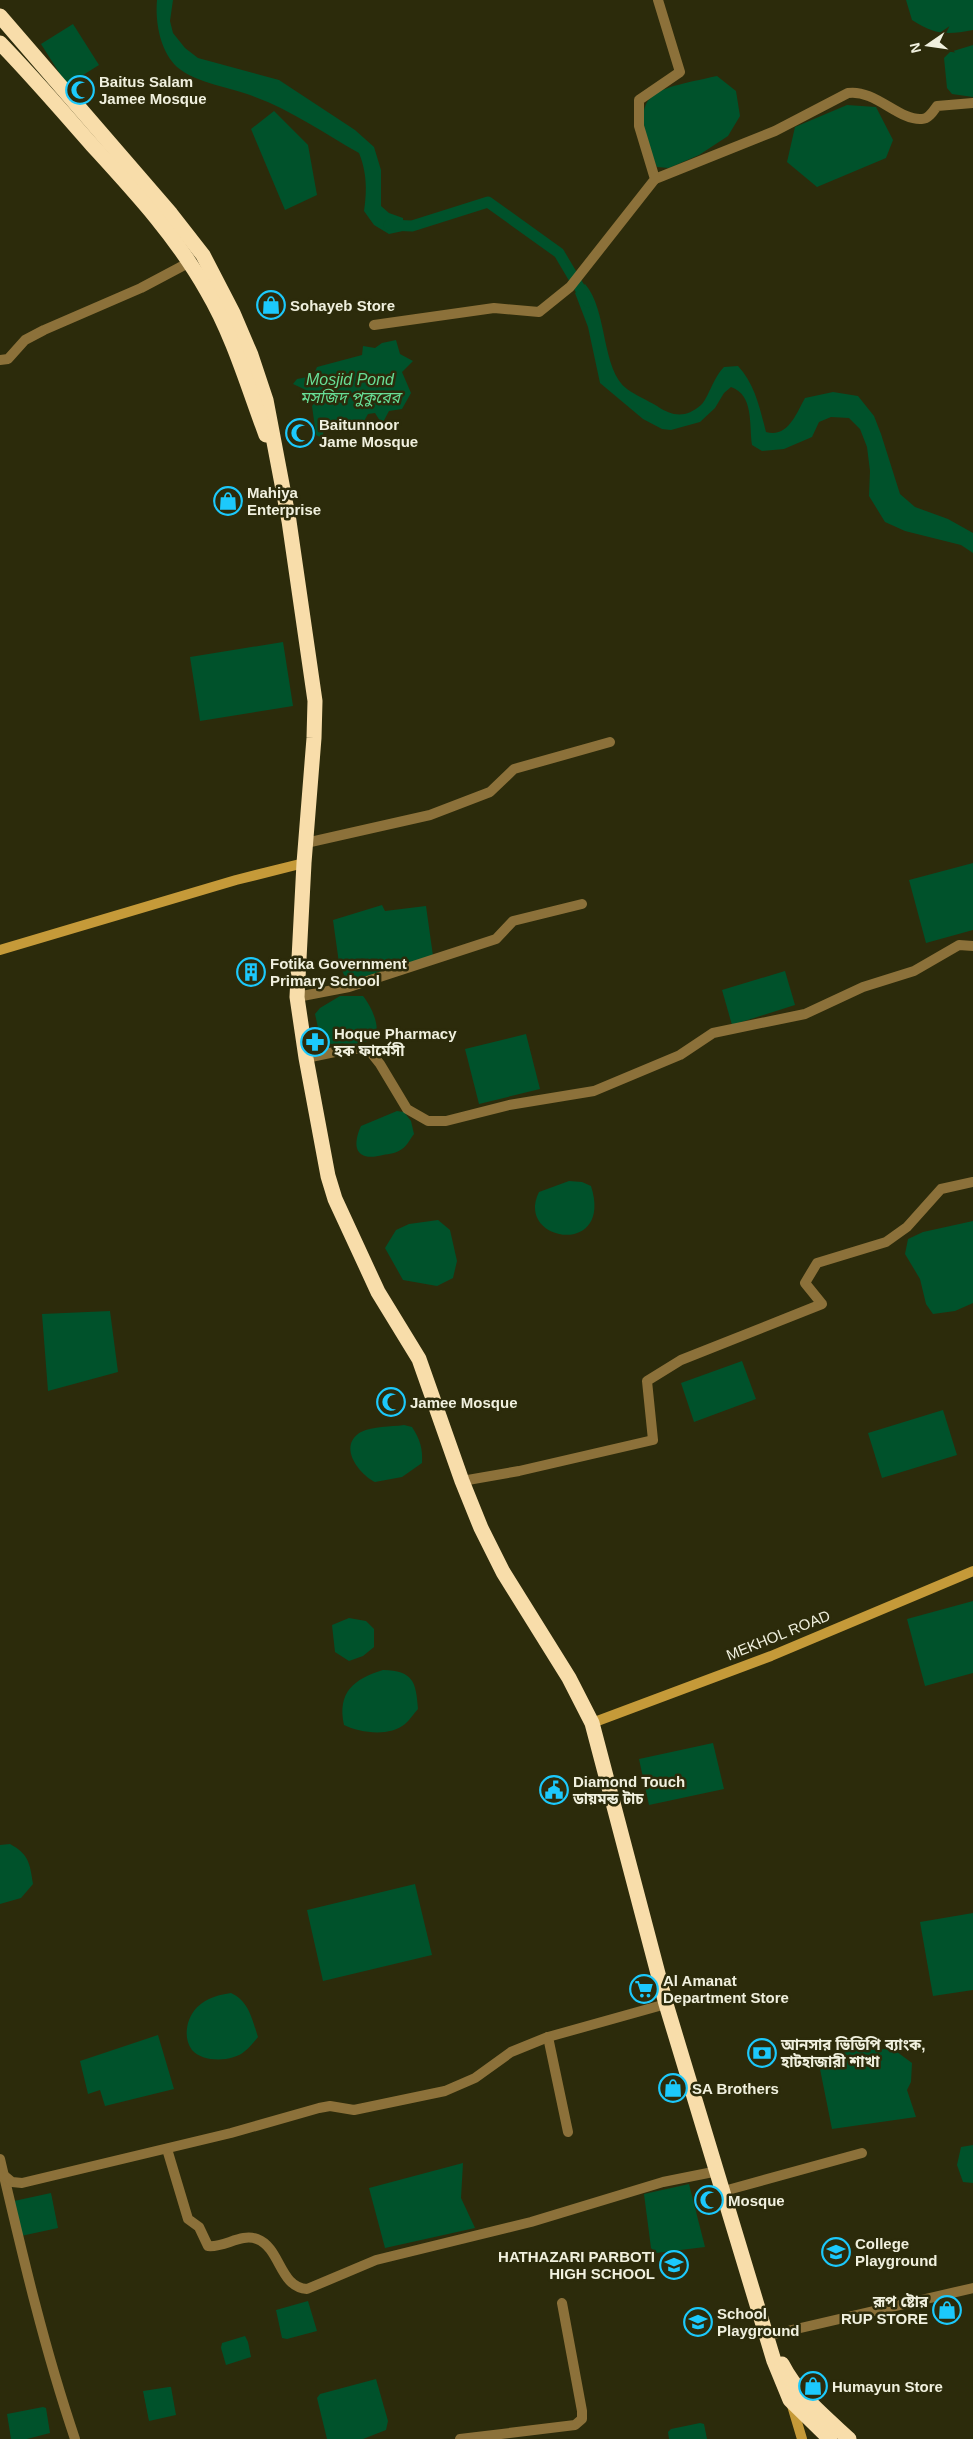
<svg xmlns="http://www.w3.org/2000/svg" width="973" height="2439" font-family="Helvetica,'Noto Sans Bengali',sans-serif">
  <rect width="100%" height="100%" fill="#2c2b0b"/>
  <g fill="#00522b">
    <path d="M 157,0 L 173,0 L 170,21 L 173,33 L 185,48 L 198,58 L 279,80 L 355,130 L 374,147 L 381,170 L 381,206 L 389,213 L 403,218 L 403,231 L 389,234 L 374,225 L 364,211 C 367,190 367,173 359,153 C 325,134 291,110 255,97 C 234,88 195,83 177,67 C 160,51 155,22 157,0 Z"/>
    <path d="M 906,0 L 973,0 L 973,30 C 947,35 935,35 912,20 Z"/>
    <polygon points="73,24 99,65 67,85 41,44"/>
    <polygon points="973,45 973,97 952,94 947,88 944,58 950,52"/>
    <path d="M 717,76 L 736,91 L 740,116 L 728,136 L 699,155 L 669,168 L 657,167 C 626,91 649,91 717,76 Z"/>
    <polygon points="847,105 876,107 893,140 886,158 817,187 787,162 795,127"/>
    <polygon points="274,111 308,145 317,195 285,210 251,129"/>
    <path d="M 585,284 C 608,310 601,370 627,389 C 635,395 647,400 657,406 C 673,417 686,418 701,405 C 708,399 713,378 724,367 L 738,366 C 755,384 760,409 766,432 C 788,438 796,414 805,398 L 833,392 L 858,396 L 874,416 L 881,434 L 900,494 L 915,507 L 948,519 L 973,533 L 973,553 L 961,545 L 905,531 L 885,522 L 869,496 L 870,471 L 867,447 L 860,429 L 849,418 L 831,417 L 819,422 L 812,437 L 784,449 L 762,451 L 752,445 C 749,424 754,395 731,387 L 724,393 L 715,408 L 700,422 L 671,430 L 662,429 L 643,419 L 600,383 L 588,327 L 575,293 Z"/>
    <polygon points="396,340 400,354 413,361 402,372 411,393 402,409 389,411 382,424 375,413 368,414 364,421 356,424 348,420 339,423 335,430 324,430 322,438 316,435 312,406 318,399 308,391 293,384 297,379 313,376 317,367 362,355 363,346 375,348 382,343"/>
    <polygon points="283,642 293,706 200,721 190,657"/>
    <polygon points="973,863 973,930 926,943 909,880"/>
    <polygon points="382,905 385,911 426,906 433,956 347,982 339,963 333,920"/>
    <polygon points="785,971 795,1005 732,1025 722,990"/>
    <path d="M 340,996 L 363,996 C 370,1004 384,1031 372,1039 C 363,1044 331,1049 324,1040 C 318,1033 317,1022 315,1014 L 320,1008 Z"/>
    <polygon points="526,1034 540,1089 479,1104 465,1049"/>
    <path d="M 397,1111 L 404,1112 L 411,1121 L 414,1134 C 410,1139 407,1146 402,1149 C 397,1153 389,1154 383,1155 C 357,1162 351,1148 361,1126 Z"/>
    <path d="M 569,1181 L 582,1182 L 591,1186 C 614,1258 514,1242 539,1192 Z"/>
    <polygon points="438,1220 450,1230 457,1261 453,1278 437,1286 403,1280 385,1248 396,1230 409,1224"/>
    <polygon points="973,1221 973,1303 955,1311 933,1314 926,1304 920,1279 905,1254 908,1239 923,1232"/>
    <polygon points="110,1311 118,1372 48,1391 42,1314"/>
    <polygon points="742,1361 756,1399 694,1422 681,1383"/>
    <polygon points="943,1410 957,1455 882,1478 868,1433"/>
    <path d="M 404,1425 L 412,1427 C 420,1439 423,1449 422,1463 L 402,1477 L 375,1482 C 359,1474 337,1446 361,1432 C 373,1426 390,1427 404,1425 Z"/>
    <polygon points="973,1601 973,1673 925,1686 907,1619"/>
    <polygon points="349,1618 366,1621 374,1629 374,1647 363,1656 349,1661 335,1652 332,1625"/>
    <path d="M 383,1670 C 413,1671 416,1681 418,1709 C 414,1713 410,1720 405,1724 C 390,1737 360,1733 344,1725 C 337,1692 354,1679 383,1670 Z"/>
    <polygon points="713,1743 724,1789 649,1805 639,1759"/>
    <path d="M 10,1844 C 29,1854 30,1864 33,1884 L 21,1898 L 0,1904 L 0,1845 Z"/>
    <polygon points="415,1884 432,1955 323,1981 307,1910"/>
    <polygon points="973,1913 973,1990 933,1996 920,1922"/>
    <path d="M 231,1993 C 249,2001 252,2019 258,2037 C 254,2042 250,2047 245,2051 C 233,2062 203,2063 192,2050 C 187,2043 186,2036 187,2028 C 191,2005 209,1996 231,1993 Z"/>
    <polygon points="158,2035 174,2089 105,2106 100,2090 88,2094 80,2061"/>
    <polygon points="893,2049 912,2063 911,2082 907,2090 916,2117 832,2129 819,2064 844,2050"/>
    <polygon points="973,2145 973,2183 963,2182 957,2165 961,2147"/>
    <polygon points="463,2163 461,2198 475,2228 385,2248 369,2188"/>
    <polygon points="689,2184 705,2247 656,2253 651,2248 644,2194"/>
    <polygon points="51,2193 58,2228 21,2236 14,2201"/>
    <polygon points="308,2301 317,2331 287,2339 282,2338 276,2310"/>
    <polygon points="245,2336 248,2342 251,2357 226,2365 221,2348 222,2343"/>
    <polygon points="376,2379 388,2421 386,2430 363,2439 327,2439 317,2398 320,2394"/>
    <polygon points="169,2387 171,2387 176,2415 149,2421 143,2391"/>
    <polygon points="43,2407 46,2408 50,2433 27,2439 11,2439 7,2414"/>
    <polygon points="700,2423 704,2424 707,2439 669,2439 668,2432 671,2429"/>
  </g>
  <g fill="none" stroke-linecap="round" stroke-linejoin="round">
    <polyline stroke="#00522b" stroke-width="11" points="389,225 412,226 488,202 559,253 588,302"/>
    <g stroke="#8c713a" stroke-width="10">
      <path d="M 655,179 L 775,131 L 848,93 C 875,89 899,121 922,119 C 929,119 934,110 937,106 L 973,103"/>
      <polyline points="374,325 494,308 539,312 570,287 655,179 639,126 639,100 680,72 658,0"/>
      <polyline points="0,360 8,359 25,340 44,330 141,288 190,262"/>
      <polyline points="306,843 430,815 490,792 514,769 610,742"/>
      <polyline points="297,997 349,987 496,939 513,921 582,904"/>
      <polyline points="306,1058 349,1049 364,1049 372,1054 380,1064 407,1109 428,1121 446,1121 509,1105 594,1091 680,1055 713,1033 805,1014 863,987 914,971 959,945 973,946"/>
      <polyline points="462,1481 519,1471 653,1440 647,1381 681,1360 822,1304 805,1283 817,1263 886,1242 907,1227 941,1189 973,1182"/>
      <polyline points="548,2037 568,2132"/>
      <path d="M 167,2149 L 188,2219 L 199,2227 L 208,2246 C 224,2248 241,2233 257,2239 C 281,2248 279,2287 307,2289 L 376,2260 L 531,2222 L 663,2182 L 718,2171"/>
      <path d="M 0,2159 C 22,2253 44,2348 75,2439"/>
      <polyline points="0,2172 12,2182 22,2183 231,2133 319,2108 330,2106 354,2110 445,2091 475,2078 511,2052 548,2037 666,2004"/>
      <polyline points="724,2191 862,2153"/>
      <polyline points="766,2336 973,2288"/>
      <polyline points="460,2439 575,2425 582,2419 582,2411 562,2303"/>
    </g>
    <g stroke="#c59a39" stroke-width="10">
      <polyline points="0,950 236,880 304,863"/>
      <polyline points="592,1723 771,1656 973,1571"/>
      <polyline points="791,2402 802,2439"/>
    </g>
    <g stroke="#f8ddaa" stroke-width="15">
      <polyline points="0,16 171,214 203,255 233,313 251,355 266,400 289,521 315,701 314,738 304,863 297,997 306,1058 328,1176 335,1199 378,1292 419,1359 462,1481 481,1528 503,1572 569,1678 592,1723 666,2004 774,2361 790,2400 830,2439"/>
      <path d="M 0,43 C 32,76 62,111 92,145 C 134,191 176,236 207,291 C 233,335 248,387 266,435"/>
      <path d="M 782,2364 C 798,2395 823,2415 849,2439"/>
    </g>
  </g>
  <defs>
    <symbol id="mosque-ring" viewBox="-11 -11 22 22"><circle r="9.5" fill="#2c2b0b" stroke="#1cc9fc" stroke-width="1.5"/><path d="M3.5-4.9A6 6 0 1 0 3.5 4.9A5 5 0 1 1 3.5-4.9Z" fill="#1cc9fc"/></symbol>
    <symbol id="shop-ring" viewBox="-11 -11 22 22"><circle r="9.5" fill="#2c2b0b" stroke="#1cc9fc" stroke-width="1.5"/><path d="M-5-2.5h2.3a2.7 3.5 0 0 1 5.4 0H5L5.5 6h-11ZM-1.5-2.5h3a1.5 2.3 0 0 0-3 0Z" fill="#1cc9fc"/></symbol>
    <symbol id="building-ring" viewBox="-11 -11 22 22"><circle r="9.5" fill="#2c2b0b" stroke="#1cc9fc" stroke-width="1.5"/><path d="M-4-6H4V6H1V3H-1V6H-4ZM-2.5-4.3h1.7v1.8h-1.7ZM.8-4.3h1.7v1.8H.8ZM-2.5-1h1.7V.8h-1.7ZM.8-1h1.7V.8H.8Z" fill="#1cc9fc"/></symbol>
    <symbol id="pharmacy-ring" viewBox="-11 -11 22 22"><circle r="9.5" fill="#2c2b0b" stroke="#1cc9fc" stroke-width="1.5"/><path d="M-2-6h4v4h4v4h-4v4h-4v-4h-4v-4h4Z" fill="#1cc9fc"/></symbol>
    <symbol id="civic-ring" viewBox="-11 -11 22 22"><circle r="9.5" fill="#2c2b0b" stroke="#1cc9fc" stroke-width="1.5"/><path d="M-.6-6.5H3V-4.5H.6V-3L4-1V1h2V6H-6V1h2V-1L-.6-3ZM-1.2 2.5V6h2.4V2.5Z" fill="#1cc9fc"/></symbol>
    <symbol id="supermarket-ring" viewBox="-11 -11 22 22"><circle r="9.5" fill="#2c2b0b" stroke="#1cc9fc" stroke-width="1.5"/><path d="M-6-5.5h2.5l.6 2H6L4.5 2H-2.5L-4.4-4H-6ZM-1.5 3.2a1.3 1.3 0 1 0 .1 0ZM3 3.2a1.3 1.3 0 1 0 .1 0Z" fill="#1cc9fc"/></symbol>
    <symbol id="bank-ring" viewBox="-11 -11 22 22"><circle r="9.5" fill="#2c2b0b" stroke="#1cc9fc" stroke-width="1.5"/><path d="M-6-4H6V4H-6ZM0-2.3a2.3 2.3 0 1 0 0 4.6a2.3 2.3 0 1 0 0-4.6Z" fill="#1cc9fc"/></symbol>
    <symbol id="university-ring" viewBox="-11 -11 22 22"><circle r="9.5" fill="#2c2b0b" stroke="#1cc9fc" stroke-width="1.5"/><path d="M0-5L7-2L0 1L-7-2ZM-4 1L0 2.5L4 1V4Q0 6-4 4Z" fill="#1cc9fc"/></symbol>
    <symbol id="school-ring" viewBox="-11 -11 22 22"><circle r="9.5" fill="#2c2b0b" stroke="#1cc9fc" stroke-width="1.5"/><path d="M0-5L7-2L0 1L-7-2ZM-4 1L0 2.5L4 1V4Q0 6-4 4Z" fill="#1cc9fc"/></symbol>
  </defs>
  <g fill-rule="evenodd">
    <use href="#mosque-ring" x="64" y="74" width="32" height="32"/>
    <use href="#shop-ring" x="255" y="289" width="32" height="32"/>
    <use href="#mosque-ring" x="284" y="417" width="32" height="32"/>
    <use href="#shop-ring" x="212" y="485" width="32" height="32"/>
    <use href="#building-ring" x="235" y="956" width="32" height="32"/>
    <use href="#pharmacy-ring" x="299" y="1026" width="32" height="32"/>
    <use href="#mosque-ring" x="375" y="1386" width="32" height="32"/>
    <use href="#civic-ring" x="538" y="1774" width="32" height="32"/>
    <use href="#supermarket-ring" x="628" y="1973" width="32" height="32"/>
    <use href="#bank-ring" x="746" y="2037" width="32" height="32"/>
    <use href="#shop-ring" x="657" y="2072" width="32" height="32"/>
    <use href="#mosque-ring" x="693" y="2184" width="32" height="32"/>
    <use href="#university-ring" x="820" y="2236" width="32" height="32"/>
    <use href="#school-ring" x="658" y="2249" width="32" height="32"/>
    <use href="#shop-ring" x="931" y="2294" width="32" height="32"/>
    <use href="#school-ring" x="682" y="2306" width="32" height="32"/>
    <use href="#shop-ring" x="797" y="2370" width="32" height="32"/>
  </g>
  <g text-anchor="middle" dominant-baseline="central" stroke-width="5" stroke-linejoin="round" paint-order="stroke">
    <g font-size="15" font-weight="bold" fill="#f0f0de" stroke="#2c2b0b" text-anchor="start">
      <text x="99" y="81">Baitus Salam<tspan x="99" dy="17">Jamee Mosque</tspan></text>
      <text x="290" y="305">Sohayeb Store</text>
      <text x="319" y="424">Baitunnoor<tspan x="319" dy="17">Jame Mosque</tspan></text>
      <text x="247" y="492">Mahiya<tspan x="247" dy="17">Enterprise</tspan></text>
      <text x="270" y="963">Fotika Government<tspan x="270" dy="17">Primary School</tspan></text>
      <text x="334" y="1033">Hoque Pharmacy<tspan x="334" dy="17">হক ফার্মেসী</tspan></text>
      <text x="410" y="1402">Jamee Mosque</text>
      <text x="573" y="1781">Diamond Touch<tspan x="573" dy="17">ডায়মন্ড টাচ</tspan></text>
      <text x="663" y="1980">Al Amanat<tspan x="663" dy="17">Department Store</tspan></text>
      <text x="781" y="2044">আনসার ভিডিপি ব্যাংক,<tspan x="781" dy="17">হাটহাজারী শাখা</tspan></text>
      <text x="692" y="2088">SA Brothers</text>
      <text x="728" y="2200">Mosque</text>
      <text x="855" y="2243">College<tspan x="855" dy="17">Playground</tspan></text>
      <text x="655" y="2256" text-anchor="end">HATHAZARI PARBOTI<tspan x="655" dy="17">HIGH SCHOOL</tspan></text>
      <text x="928" y="2301" text-anchor="end">রূপ ষ্টোর<tspan x="928" dy="17">RUP STORE</tspan></text>
      <text x="717" y="2313">School<tspan x="717" dy="17">Playground</tspan></text>
      <text x="832" y="2386">Humayun Store</text>
    </g>
    <g font-size="15" fill="#f0f0de" stroke="#2c2b0b">
      <text transform="translate(778 1635) rotate(-22)">MEKHOL ROAD</text>
    </g>
    <g font-size="16" font-style="italic" fill="#67de96" stroke="#2c2b0b">
      <text x="350" y="379">Mosjid Pond<tspan x="350" dy="18">মসজিদ পুকুরের</tspan></text>
    </g>
  </g>
  <g transform="translate(928 45) rotate(257)" stroke="#2c2b0b" stroke-width="4" paint-order="stroke">
  <path d="M0-4L9 19L0 12L-9 19Z" fill="#f0f0de"/>
  <text y="-8" font-size="14" font-weight="bold" text-anchor="middle" fill="#f0f0de">N</text>
  </g>
</svg>
